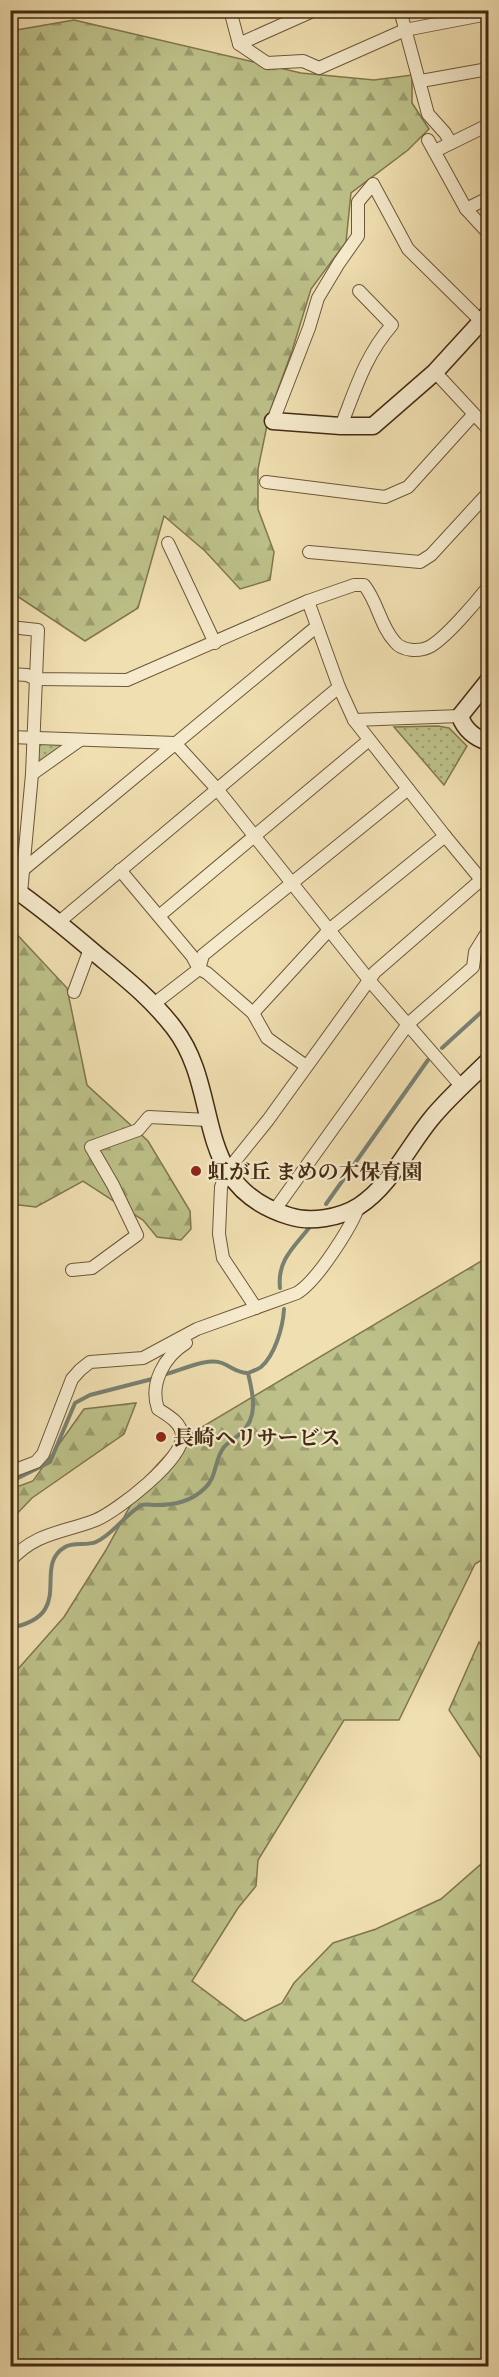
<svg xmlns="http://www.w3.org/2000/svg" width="499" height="2377" font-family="'Gentium Book Plus','Noto Serif JP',serif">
  <defs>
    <pattern id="grass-dots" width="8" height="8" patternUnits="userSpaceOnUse" patternTransform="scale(1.5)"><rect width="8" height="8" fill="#bdc189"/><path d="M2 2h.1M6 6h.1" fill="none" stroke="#9b9d6f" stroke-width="1.8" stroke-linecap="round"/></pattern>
    <pattern id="forest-firs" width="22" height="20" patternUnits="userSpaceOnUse" patternTransform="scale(1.5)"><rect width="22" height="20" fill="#bdc189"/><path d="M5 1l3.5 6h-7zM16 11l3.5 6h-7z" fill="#9b9d6f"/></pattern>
  </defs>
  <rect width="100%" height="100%" fill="#f0dfb1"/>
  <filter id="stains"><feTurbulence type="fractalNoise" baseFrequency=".00333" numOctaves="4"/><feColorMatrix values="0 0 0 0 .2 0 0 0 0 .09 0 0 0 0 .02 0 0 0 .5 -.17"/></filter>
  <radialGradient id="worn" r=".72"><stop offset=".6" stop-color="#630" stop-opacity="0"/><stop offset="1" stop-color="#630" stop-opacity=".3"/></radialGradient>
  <g fill="url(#grass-dots)" stroke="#80764d" stroke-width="1.5">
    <polygon points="438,726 449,728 467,746 444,785 394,727"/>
    <polygon points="42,744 65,745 37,768 37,747"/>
  </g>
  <g fill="url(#forest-firs)" stroke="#80764d" stroke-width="1.5">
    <polygon points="74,20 301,73 374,80 412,75 412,103 429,129 408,150 351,193 346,242 311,289 292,351 270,411 258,469 258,509 274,552 270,580 240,589 205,551 164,516 138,608 85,641 11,592 11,31"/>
    <polygon points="10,927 67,988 87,1085 148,1141 190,1211 191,1229 181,1240 157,1237 143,1220 83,1181 36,1207 11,1204"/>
    <polygon points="488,1257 488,1556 475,1564 399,1720 344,1720 258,1860 256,1886 238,1908 192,1981 245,2021 282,2003 294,1983 333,1943 376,1929 441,1899 488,1858 488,2366 11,2366 10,1678 64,1617 106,1550 146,1477 180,1440"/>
    <polygon points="136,1403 124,1434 32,1498 11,1520 11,1489 33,1481 84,1409"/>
    <polygon points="479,1642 488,1656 488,1769 449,1710"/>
  </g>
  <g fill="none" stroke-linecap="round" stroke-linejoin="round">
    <g stroke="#788172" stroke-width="4">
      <polyline points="442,1048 488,1006"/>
      <polyline points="326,1204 428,1060"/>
      <path d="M 280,1288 C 277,1261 293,1248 309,1228"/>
      <path d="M 163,1375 C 180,1371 207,1357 222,1363 C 232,1367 237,1373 248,1373"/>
      <polyline points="10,1482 50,1462 75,1403 90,1395 156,1378"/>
      <path d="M 10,1628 C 78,1615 31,1567 65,1547 C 73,1542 87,1546 96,1542 C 114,1534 125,1514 142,1505 C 145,1504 151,1505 155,1505 C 174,1505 191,1502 205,1488 C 217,1477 214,1460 224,1447 C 228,1442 236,1438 241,1433 C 259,1417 253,1394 248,1373 C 252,1371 257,1370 261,1367 C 275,1355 283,1327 284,1309"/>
    </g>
    <defs>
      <g id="street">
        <polyline points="230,10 239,44 267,63 303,61 319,68 405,30 488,14"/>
        <polyline points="400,10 428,114 445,133 451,143"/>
        <polyline points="239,44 315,10"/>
        <polyline points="421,81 488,69"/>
        <polyline points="428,140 466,209 488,233"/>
        <polyline points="435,151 488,125"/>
        <polyline points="466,209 488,198"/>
        <polyline points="435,372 488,429"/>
        <polyline points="273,421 309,328 318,298 339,263 358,236 358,202 373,184 408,249 488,328"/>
        <path d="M 341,426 C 356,388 365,356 392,325 L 359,291"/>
        <polyline points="266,482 385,497 408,487 473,415"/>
        <polyline points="168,543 215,643"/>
        <polyline points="309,552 420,562 431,555 488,493"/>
        <polyline points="308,601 339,687 354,720 445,836 488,888"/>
        <polyline points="10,627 38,630 32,774 21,893"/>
        <path d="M 10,674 L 27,675 L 36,679 L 127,680 L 308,601 L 354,585 L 364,585 C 378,602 380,626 395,642 C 402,651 419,652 429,647 C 445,639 476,602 488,587"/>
        <polyline points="354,720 460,716"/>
        <polyline points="10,737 175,743 217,789 369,980 462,1087"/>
        <polyline points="32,774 80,740"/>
        <polyline points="24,869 316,627"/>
        <polyline points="120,870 192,956 199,969 207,973 253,1013 267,1038 306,1066"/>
        <polyline points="159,916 369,740"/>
        <polyline points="59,922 339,687"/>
        <polyline points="74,992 90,949"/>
        <polyline points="155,1003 199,969 203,955 408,789"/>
        <polyline points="253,1013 329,930 445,836"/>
        <polyline points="274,1211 408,1024 473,967 475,952 488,931"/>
        <polyline points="72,1270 92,1268 137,1235 113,1185 91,1147 138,1130 149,1117 208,1120"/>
        <polyline points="256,1308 223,1258 219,1234 221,1187 227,1171 268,1120 375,972 482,879"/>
        <path d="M 10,1472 L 36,1462 L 43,1454 L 72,1379 L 80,1370 L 90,1362 L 143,1358 L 197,1329 L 297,1293 C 317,1281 350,1229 359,1206"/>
        <path d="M 10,1561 C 36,1532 63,1533 96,1520 C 117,1511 185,1459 182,1435 C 181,1422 167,1415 158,1409 C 149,1383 165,1356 186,1343"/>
      </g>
      <g id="secondary">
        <polyline points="273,421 341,426 373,426 435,372 488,314"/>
        <path d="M 488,681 L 460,716 C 464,729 475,738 488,742"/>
        <path d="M 10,886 C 40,907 68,930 96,954 C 125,978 151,998 174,1028 C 224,1093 189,1185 289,1216 C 310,1223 340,1218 359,1206 C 390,1186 408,1147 431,1119 C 448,1098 469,1080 488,1061"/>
      </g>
    </defs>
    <use href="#street" stroke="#6e5739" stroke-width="14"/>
    <use href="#secondary" stroke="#432a11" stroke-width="19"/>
    <use href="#street" stroke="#f5eacc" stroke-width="12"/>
    <use href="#secondary" stroke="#f5eacc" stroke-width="16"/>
  </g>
  <g fill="#8f2418" stroke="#f5eacc" stroke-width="2">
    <circle cx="196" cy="1171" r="6"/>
    <circle cx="161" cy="1437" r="6"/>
  </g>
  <g text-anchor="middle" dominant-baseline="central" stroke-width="4.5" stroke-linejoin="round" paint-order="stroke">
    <g font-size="21" font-weight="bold" fill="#432a11" stroke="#f5eacc" text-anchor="start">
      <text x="208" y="1171">虹が丘 まめの木保育園</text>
      <text x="173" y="1437">長崎ヘリサービス</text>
    </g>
  </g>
  <rect width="499" height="2377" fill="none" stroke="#f0dfb1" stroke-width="36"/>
  <rect x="12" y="12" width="475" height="2353" fill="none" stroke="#432a11" stroke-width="3"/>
  <rect x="18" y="18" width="463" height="2341" fill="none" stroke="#432a11" stroke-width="1.5"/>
  <rect width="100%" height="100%" filter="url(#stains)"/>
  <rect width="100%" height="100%" fill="url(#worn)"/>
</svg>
